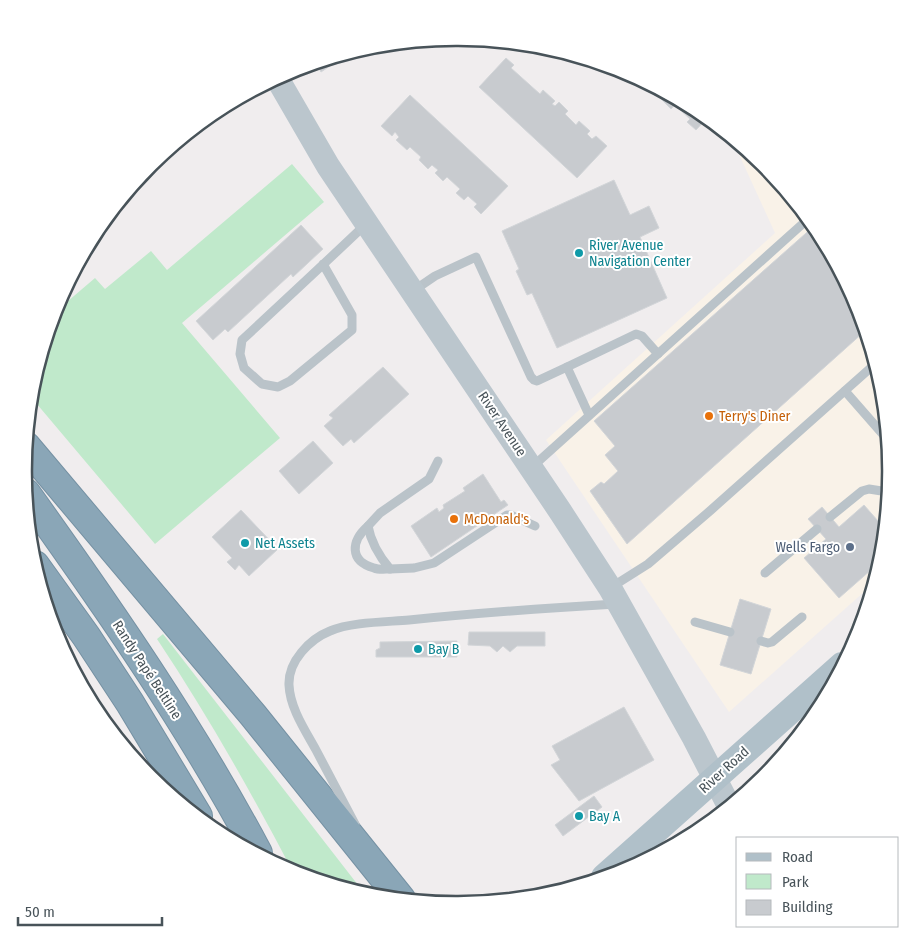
<svg xmlns="http://www.w3.org/2000/svg" width="914" height="942" font-family="'Fira Sans Condensed',sans-serif">
  <rect width="100%" height="100%" fill="#f0edee"/>
  <polygon fill="#f9f2e8" points="732,139 764,165 817,231 857,305 882,387 890,471 882,556 874,583 729,712 546,440 775,233"/>
  <g fill="#c0e9cb">
    <polygon points="292,164 324,202 182,323 280,438 155,544 31,397 32,386 54,313 95,278 105,289 151,251 167,270"/>
    <path d="M 163,634 L 365,894 L 293,872 C 251,792 207,714 157,639 Z"/>
  </g>
  <g fill="#c8cbcf" stroke="#d2d5d8">
    <polygon points="338,57 340,59 321,72 316,63"/>
    <polygon points="506,58 514,65 511,68 540,94 543,90 555,101 552,104 555,106 559,102 568,111 565,114 576,125 579,121 590,131 587,134 592,139 596,136 607,146 577,178 479,87"/>
    <polygon points="656,89 698,111 707,118 696,130 687,122 690,119 675,105 671,109 658,96 661,93"/>
    <polygon points="410,95 508,186 481,214 474,207 477,204 468,196 464,200 456,193 460,189 447,177 443,181 435,173 438,170 432,165 428,169 419,160 421,157 410,147 407,150 396,140 399,137 395,132 392,136 381,126"/>
    <polygon points="614,180 630,215 649,206 659,228 640,237 667,298 557,348 532,293 527,295 516,271 519,269 502,231"/>
    <polygon points="301,225 323,249 293,277 291,274 228,332 225,329 213,340 196,321"/>
    <polygon points="814,226 817,231 857,305 865,331 627,544 590,491 601,482 604,484 618,471 605,455 615,446 594,421"/>
    <polygon points="383,367 409,394 354,443 351,439 343,446 324,426 333,418 329,415"/>
    <polygon points="313,441 333,463 299,494 279,471"/>
    <polygon points="483,474 501,502 504,500 508,505 431,557 411,526 437,508 439,512 444,508 443,505 465,491 463,488"/>
    <polygon points="864,505 885,529 882,556 880,562 839,598 804,558 826,539 808,519 822,507 839,527"/>
    <polygon points="241,510 278,549 249,576 239,565 235,570 227,562 232,558 212,537"/>
    <polygon points="740,599 771,609 751,674 720,665"/>
    <polygon points="469,632 545,632 545,646 517,646 510,652 503,646 497,652 490,646 468,645"/>
    <polygon points="457,641 457,657 376,657 376,650 380,648 380,642"/>
    <polygon points="624,707 654,760 579,801 551,765 560,760 552,746"/>
    <polygon points="594,796 602,807 563,836 555,825"/>
  </g>
  <g fill="none" stroke-linecap="round" stroke-linejoin="round">
    <defs>
      <g id="highway">
        <polyline points="26,446 253,715 401,899"/>
        <path d="M 26,493 C 109,609 191,727 258,853"/>
        <polyline points="35,565 86,636 130,703 198,816"/>
      </g>
    </defs>
    <use href="#highway" stroke="#7591a3" stroke-width="30"/>
    <g stroke="#bac3c9" stroke-width="9">
      <path d="M 323,264 L 352,315 L 352,330 L 290,381 L 278,387 L 262,384 L 244,368 L 240,354 L 242,340 C 283,302 325,263 366,224"/>
      <polyline points="413,291 435,276 476,257 531,377 534,380 537,381 567,367 589,415"/>
      <polyline points="567,367 636,334 642,336 658,354"/>
      <polyline points="845,391 887,439"/>
      <path d="M 438,461 L 429,479 L 380,513 L 368,526 C 371,543 379,556 390,569 L 414,568 L 434,563 L 507,515 L 511,515 L 535,526"/>
      <polyline points="531,468 808,219"/>
      <polyline points="830,517 862,491 869,489 888,492"/>
      <path d="M 368,526 C 351,541 349,561 374,568 C 379,570 385,569 390,569"/>
      <polyline points="765,573 817,529"/>
      <polyline points="610,588 648,564 711,510 875,364"/>
      <polyline points="695,622 730,632"/>
      <polyline points="761,641 768,643 772,642 802,617"/>
      <path d="M 355,824 C 342,799 329,775 316,750 C 305,730 290,708 289,685 C 288,661 310,639 330,631 C 351,622 386,622 409,620 C 478,613 547,608 616,604"/>
    </g>
    <polyline stroke="#bbc6cd" stroke-width="24" points="277,78 328,166 560,511 610,588 694,738 729,806"/>
    <polyline stroke="#b0c0c9" stroke-width="26" points="604,877 842,665"/>
    <use href="#highway" stroke="#8aa6b7" stroke-width="28"/>
  </g>
  <g fill="#0f9aa8" stroke="#fff" stroke-width="2">
    <circle cx="579" cy="253" r="5"/>
    <circle cx="245" cy="543" r="5"/>
    <circle cx="418" cy="649" r="5"/>
    <circle cx="579" cy="816" r="5"/>
  </g>
  <g fill="#e8710a" stroke="#fff" stroke-width="2">
    <circle cx="709" cy="416" r="5"/>
    <circle cx="454" cy="519" r="5"/>
  </g>
  <circle fill="#5c6f8a" stroke="#fff" stroke-width="2" cx="850" cy="547" r="5"/>
  <g text-anchor="middle" dominant-baseline="central" stroke-width="4" stroke-linejoin="round" paint-order="stroke">
    <g font-size="14" fill="#0d838f" stroke="#fff" text-anchor="start">
      <text x="589" y="245">River Avenue<tspan x="589" dy="16">Navigation Center</tspan></text>
      <text x="255" y="543">Net Assets</text>
      <text x="428" y="649">Bay B</text>
      <text x="589" y="816">Bay A</text>
    </g>
    <g font-size="14" fill="#c56008" stroke="#fff" text-anchor="start">
      <text x="719" y="416">Terry's Diner</text>
      <text x="464" y="519">McDonald's</text>
    </g>
    <g font-size="14" fill="#485359" stroke="#fff">
      <text transform="translate(502 424) rotate(56)">River Avenue</text>
      <text transform="translate(147 670) rotate(57)">Randy Papé Beltline</text>
      <text transform="translate(724 770) rotate(-42)">River Road</text>
    </g>
    <g font-size="14" fill="#4e5e75" stroke="#fff" text-anchor="end">
      <text x="840" y="547">Wells Fargo</text>
    </g>
  </g>
  <path d="M0 0H914V942H0ZM456 46H458A424 424 0 0 1 882 470V472A424 424 0 0 1 458 896H456A424 424 0 0 1 32 472V470A424 424 0 0 1 456 46Z" fill="#fff" fill-rule="evenodd"/>
  <path fill="none" stroke="#485359" stroke-width="2.5" d="M456 46H458A424 424 0 0 1 882 470V472A424 424 0 0 1 458 896H456A424 424 0 0 1 32 472V470A424 424 0 0 1 456 46Z"/>
  <rect x="736" y="837" width="162" height="90" fill="#ffffff" stroke="#b6babd"/>
  <rect x="746" y="853" width="25" height="8" fill="#b0c0c9" stroke="#b6babd"/>
  <text x="782" y="862" font-size="15" fill="#485359">Road</text>
  <rect x="746" y="874" width="25" height="15" fill="#c0e9cb" stroke="#b6babd"/>
  <text x="782" y="887" font-size="15" fill="#485359">Park</text>
  <rect x="746" y="900" width="25" height="15" fill="#c8cbcf" stroke="#b6babd"/>
  <text x="782" y="912" font-size="15" fill="#485359">Building</text>
  <path d="M18 917v8h144v-8" fill="none" stroke="#485359" stroke-width="2.5"/>
  <text x="25" y="917" font-size="15" fill="#485359" stroke="#ffffff" stroke-width="4" paint-order="stroke">50 m</text>
</svg>
